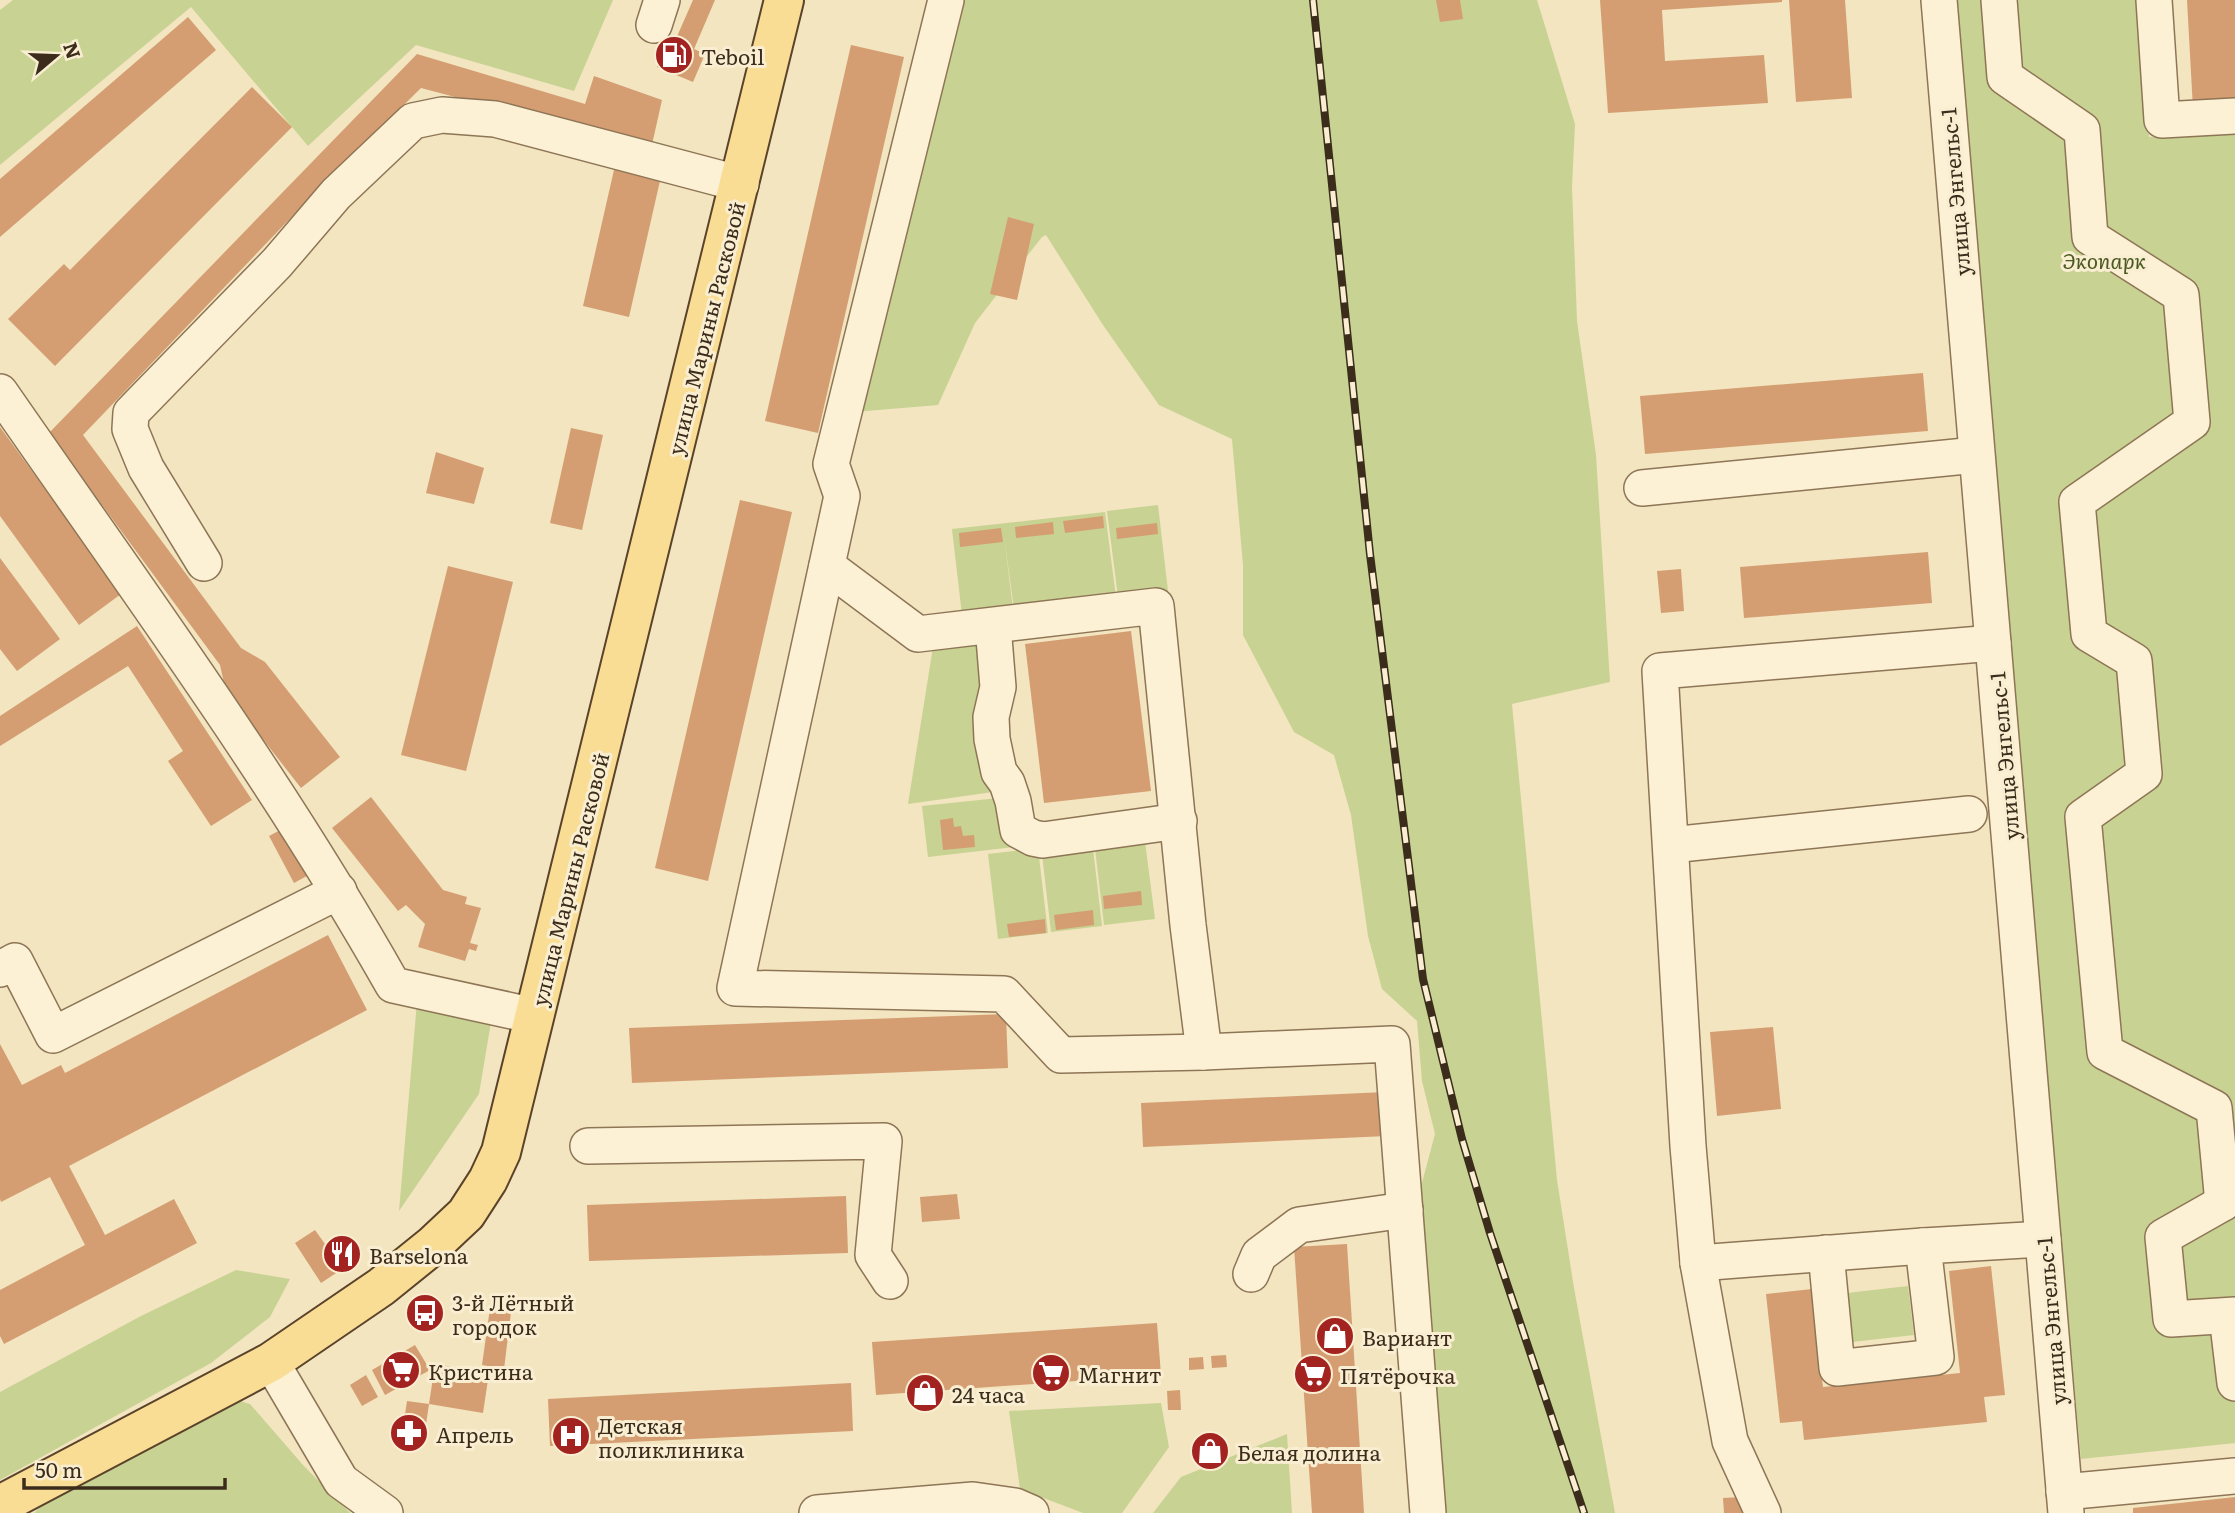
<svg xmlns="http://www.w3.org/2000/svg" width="2235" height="1513" font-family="Literata,serif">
  <rect width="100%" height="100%" fill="#f2e5c0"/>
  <g fill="#c8d293">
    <polygon points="13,0 613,0 574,91 416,45 308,146 191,7 0,165 0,10"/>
    <polygon points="963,0 1537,0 1575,124 1572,187 1577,321 1596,455 1610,682 1512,704 1557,1180 1574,1288 1615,1513 1441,1513 1419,1194 1435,1134 1422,1081 1417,1021 1382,989 1368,936 1351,815 1334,755 1294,732 1243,635 1243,565 1232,439 1159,405 1103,325 1046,235 1042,237 975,323 938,405 854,412"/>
    <polygon points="1955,0 2138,0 2149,137 2235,131 2235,1443 2081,1459 1986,443"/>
    <polygon points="1158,505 1168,591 1118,597 1107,511"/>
    <polygon points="1105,512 1116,597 1014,609 1004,536 1013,609 962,615 952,529"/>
    <polygon points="982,642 1000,791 908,804 933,647"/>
    <polygon points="1008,797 1014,847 928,857 922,806"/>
    <polygon points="1144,834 1155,919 1104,925 1094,840"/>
    <polygon points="1092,840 1102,926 1051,932 1041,846"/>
    <polygon points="1038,848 1048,933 998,939 988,854"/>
    <polygon points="417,1002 492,1016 479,1094 399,1211"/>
    <polygon points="236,1270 290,1279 270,1317 211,1363 0,1480 0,1392 141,1316"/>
    <polygon points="1908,1286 1914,1335 1852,1342 1847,1293"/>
    <polygon points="240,1401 250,1404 303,1465 350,1513 34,1513 47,1500 227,1405"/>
    <polygon points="1161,1403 1169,1447 1122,1513 1083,1513 1020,1489 1009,1411"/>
    <polygon points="1287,1434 1292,1513 1153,1513 1181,1477"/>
  </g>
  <g fill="#d49e72">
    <polygon points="693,0 715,0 694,49 705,54 693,82 657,67 669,39 675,41"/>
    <polygon points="1436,0 1460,0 1463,19 1440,22"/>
    <polygon points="1600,0 1782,0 1782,2 1662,10 1665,61 1764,55 1768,103 1608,113"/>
    <polygon points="1789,0 1845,0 1852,98 1796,102"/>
    <polygon points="2187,0 2235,0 2235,107 2193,109"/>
    <polygon points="188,17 216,50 0,237 0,179"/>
    <polygon points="851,45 904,57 818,433 765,421"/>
    <polygon points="417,54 585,104 594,76 662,100 651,149 421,88 303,205 83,435 241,648 265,662 340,757 301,788 226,692 220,665 49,433"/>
    <polygon points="252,87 292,127 55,366 8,319 64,264 70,270"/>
    <polygon points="616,161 662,172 629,317 583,306"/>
    <polygon points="1008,217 1034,224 1017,300 990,294"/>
    <polygon points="1923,373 1928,431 1645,454 1640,396"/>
    <polygon points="0,427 121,594 79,625 0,516"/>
    <polygon points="571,428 603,435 582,530 550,523"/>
    <polygon points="436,452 484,468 474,504 426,493"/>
    <polygon points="740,500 792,512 708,881 655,868"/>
    <polygon points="1103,516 1104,528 1065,533 1063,521"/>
    <polygon points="1053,522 1054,534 1016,538 1015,527"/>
    <polygon points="1157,523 1158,534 1117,539 1116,528"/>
    <polygon points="1001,528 1003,542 960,547 959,533"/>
    <polygon points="1928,552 1932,603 1744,618 1740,567"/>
    <polygon points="0,558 60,639 17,671 0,649"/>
    <polygon points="448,566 513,582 466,771 401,755"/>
    <polygon points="1681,569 1684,611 1661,613 1657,571"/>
    <polygon points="137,626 252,800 211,826 168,761 183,751 128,666 0,746 0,716"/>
    <polygon points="1131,631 1151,791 1044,803 1025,644"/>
    <polygon points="371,797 443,890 467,897 465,904 481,908 470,943 478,945 476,951 469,949 465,961 418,947 425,924 406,905 398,911 332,828"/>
    <polygon points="953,818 954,827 961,826 963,836 974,835 975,847 943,850 940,820"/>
    <polygon points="290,825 314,872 294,883 269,836"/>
    <polygon points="1141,891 1142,905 1104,909 1103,896"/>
    <polygon points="1093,910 1094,925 1056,930 1054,915"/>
    <polygon points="1045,919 1046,933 1009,937 1007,924"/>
    <polygon points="328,935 367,1010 69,1166 105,1235 174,1199 197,1243 4,1344 0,1336 0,1290 85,1245 50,1177 1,1202 0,1199 0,1044 22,1085 61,1065 65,1073"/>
    <polygon points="1006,1014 1008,1068 632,1083 629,1028"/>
    <polygon points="1773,1027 1781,1109 1717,1116 1710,1032"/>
    <polygon points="1385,1092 1387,1136 1143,1147 1141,1103"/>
    <polygon points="957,1194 960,1219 922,1222 920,1197"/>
    <polygon points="846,1196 848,1253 589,1261 587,1205"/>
    <polygon points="315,1230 330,1251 347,1240 359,1258 321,1283 295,1243"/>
    <polygon points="1347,1244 1364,1513 1312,1513 1294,1247"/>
    <polygon points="1991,1266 2005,1395 1984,1397 1987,1422 1804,1440 1802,1421 1780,1423 1766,1294 1812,1289 1823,1387 1960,1373 1949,1271"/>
    <polygon points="513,1296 504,1369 482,1365 490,1308"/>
    <polygon points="1157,1323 1161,1375 876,1395 872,1342"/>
    <polygon points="415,1345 430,1370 385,1395 372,1370"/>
    <polygon points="1226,1355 1227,1367 1212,1368 1211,1356"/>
    <polygon points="1203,1357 1204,1369 1189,1370 1189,1358"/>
    <polygon points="435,1364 489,1373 483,1413 429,1404"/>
    <polygon points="366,1375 378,1397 362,1406 350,1385"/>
    <polygon points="851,1383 853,1431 550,1446 548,1399"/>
    <polygon points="1180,1390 1181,1410 1168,1410 1167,1391"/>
    <polygon points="407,1401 429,1404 423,1445 401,1441"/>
    <polygon points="1742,1497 1743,1513 1724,1513 1723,1498"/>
    <polygon points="2235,1497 2235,1513 2133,1513 2133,1508"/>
  </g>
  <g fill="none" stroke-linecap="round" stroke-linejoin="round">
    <defs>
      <g id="minor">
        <polyline points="946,0 831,464 842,496 735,988 1004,994 1061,1055 1204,1052 1392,1044 1428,1513"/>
        <polyline points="1939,0 2066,1513"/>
        <polyline points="1999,0 2005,77 2082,130 2090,237 2181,295 2192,422 2077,502 2089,634 2134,661 2144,774 2083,817 2105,1052 2214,1108 2223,1203"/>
        <polyline points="2154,0 2162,120 2235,116"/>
        <polyline points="654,25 662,0"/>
        <path d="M 0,392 C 135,587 276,778 393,985 L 535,1016"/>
        <polyline points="1642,488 1976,455"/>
        <polyline points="204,563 146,468 130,429 131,413 277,263 336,194 413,121 442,115 495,119 741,184"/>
        <polyline points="827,566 918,634 1156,606 1188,925 1204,1052"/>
        <polyline points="993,626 998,687 991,717 992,739 999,772 1007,783 1013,801 1018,830 1033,838 1043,840 1179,821"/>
        <polyline points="1671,845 1969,814"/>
        <polyline points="0,969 15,961 53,1035 339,891"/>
        <polyline points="588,1146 884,1141 873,1255 890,1281"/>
        <polyline points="2223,1203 2163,1237 2171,1319 2235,1315"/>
        <polyline points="1826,1253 1837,1368 1936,1357 1923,1246 2043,1239"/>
        <polyline points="1698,1263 1923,1246"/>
        <polyline points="1251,1274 1259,1255 1299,1225 1405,1210"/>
        <polyline points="2227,1316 2235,1383"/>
        <polyline points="271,1362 341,1481 385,1513"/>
        <polyline points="2064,1492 2235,1476"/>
        <polyline points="817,1513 973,1500 1015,1506 1031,1513"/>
        <polyline points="1763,1513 1730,1441 1698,1263 1688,1146 1660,671 1993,643"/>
      </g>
      <polyline id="major" points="0,1505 271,1362 381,1287 433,1245 466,1214 488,1180 501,1152 784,0"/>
    </defs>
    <use href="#minor" stroke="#8e7556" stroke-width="38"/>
    <use href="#major" stroke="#5b432b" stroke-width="42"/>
    <use href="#minor" stroke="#fcf1d5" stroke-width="35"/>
    <use href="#major" stroke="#f9dd94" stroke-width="38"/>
    <defs>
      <polyline id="rail" points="1313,0 1370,554 1423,979 1462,1139 1490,1233 1584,1513"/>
    </defs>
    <use href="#rail" stroke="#3c2c1c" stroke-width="8"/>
    <use href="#rail" stroke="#f9eed1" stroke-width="5" stroke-dasharray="16" stroke-linecap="butt"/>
  </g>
  <defs>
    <symbol id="fuel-disc" viewBox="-11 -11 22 22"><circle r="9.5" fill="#a32320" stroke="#f9eed1"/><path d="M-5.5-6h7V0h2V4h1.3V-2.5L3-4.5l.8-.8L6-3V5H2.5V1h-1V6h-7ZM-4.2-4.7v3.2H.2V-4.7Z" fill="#fff"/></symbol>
    <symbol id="restaurant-disc" viewBox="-11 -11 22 22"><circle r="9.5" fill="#a32320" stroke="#f9eed1"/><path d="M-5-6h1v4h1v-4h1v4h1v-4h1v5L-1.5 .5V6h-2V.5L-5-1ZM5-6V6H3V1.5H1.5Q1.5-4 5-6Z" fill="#fff"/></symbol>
    <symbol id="bus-disc" viewBox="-11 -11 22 22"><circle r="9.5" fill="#a32320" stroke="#f9eed1"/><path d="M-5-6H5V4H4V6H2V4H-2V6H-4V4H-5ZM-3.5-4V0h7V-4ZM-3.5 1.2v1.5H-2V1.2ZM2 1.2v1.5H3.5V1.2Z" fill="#fff"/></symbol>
    <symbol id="shop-disc" viewBox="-11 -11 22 22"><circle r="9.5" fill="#a32320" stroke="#f9eed1"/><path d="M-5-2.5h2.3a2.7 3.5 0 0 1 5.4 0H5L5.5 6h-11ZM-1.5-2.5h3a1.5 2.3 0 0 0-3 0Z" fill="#fff"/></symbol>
    <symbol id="supermarket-disc" viewBox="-11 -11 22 22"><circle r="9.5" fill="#a32320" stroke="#f9eed1"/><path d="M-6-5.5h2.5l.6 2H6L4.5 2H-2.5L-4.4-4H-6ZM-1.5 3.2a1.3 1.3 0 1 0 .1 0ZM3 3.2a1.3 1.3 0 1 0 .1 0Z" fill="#fff"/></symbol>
    <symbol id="pharmacy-disc" viewBox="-11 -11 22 22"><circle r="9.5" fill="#a32320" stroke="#f9eed1"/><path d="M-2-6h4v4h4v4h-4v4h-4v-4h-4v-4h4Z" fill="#fff"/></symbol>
    <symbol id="hospital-disc" viewBox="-11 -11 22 22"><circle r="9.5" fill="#a32320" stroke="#f9eed1"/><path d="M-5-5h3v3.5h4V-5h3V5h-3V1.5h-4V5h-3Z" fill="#fff"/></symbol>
  </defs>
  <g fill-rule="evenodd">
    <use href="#fuel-disc" x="652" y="33" width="44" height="44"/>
    <use href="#restaurant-disc" x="320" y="1232" width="44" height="44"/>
    <use href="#bus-disc" x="403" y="1291" width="44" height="44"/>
    <use href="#shop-disc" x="1313" y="1314" width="44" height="44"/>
    <use href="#supermarket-disc" x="379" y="1348" width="44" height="44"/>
    <use href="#supermarket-disc" x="1029" y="1351" width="44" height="44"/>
    <use href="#supermarket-disc" x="1291" y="1352" width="44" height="44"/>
    <use href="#shop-disc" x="903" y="1371" width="44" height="44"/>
    <use href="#pharmacy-disc" x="387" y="1411" width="44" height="44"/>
    <use href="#hospital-disc" x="549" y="1414" width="44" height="44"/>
    <use href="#shop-disc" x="1188" y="1429" width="44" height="44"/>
  </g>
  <g text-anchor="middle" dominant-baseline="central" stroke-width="6" stroke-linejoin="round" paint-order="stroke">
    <g font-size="21" fill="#3c2c1c" stroke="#f9eed1" text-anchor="start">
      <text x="701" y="55">Teboil</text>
      <text x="369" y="1254">Barselona</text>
      <text x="452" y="1301">3-й Лётный<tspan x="452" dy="24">городок</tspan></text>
      <text x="1362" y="1336">Вариант</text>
      <text x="428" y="1370">Кристина</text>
      <text x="1078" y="1373">Магнит</text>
      <text x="1340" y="1374">Пятёрочка</text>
      <text x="952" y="1393">24 часа</text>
      <text x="598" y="1424">Детская<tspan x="598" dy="24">поликлиника</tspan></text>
      <text x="436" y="1433">Апрель</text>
      <text x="1237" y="1451">Белая долина</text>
    </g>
    <g font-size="21" fill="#3c2c1c" stroke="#f9eed1">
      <text transform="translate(1954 192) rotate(-95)">улица Энгельс-1</text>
      <text transform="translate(705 328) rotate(-76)">улица Марины Расковой</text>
      <text transform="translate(2003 756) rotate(-95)">улица Энгельс-1</text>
      <text transform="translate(569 879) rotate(-76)">улица Марины Расковой</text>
      <text transform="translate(2050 1321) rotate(-95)">улица Энгельс-1</text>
    </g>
    <g font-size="21" font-style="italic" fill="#4a5a20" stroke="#f9eed1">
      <text x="2104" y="259">Экопарк</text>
    </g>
  </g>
  <g transform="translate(56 56) rotate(71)" stroke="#f9eed1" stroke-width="5" paint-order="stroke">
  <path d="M0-5L12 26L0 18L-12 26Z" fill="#3c2c1c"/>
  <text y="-10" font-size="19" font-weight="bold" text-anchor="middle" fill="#3c2c1c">N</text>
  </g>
  <path d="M24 1478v10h201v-10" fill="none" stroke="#3c2c1c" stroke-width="3.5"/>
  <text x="35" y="1478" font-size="21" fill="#3c2c1c" stroke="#f9eed1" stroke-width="5" paint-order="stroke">50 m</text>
</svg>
